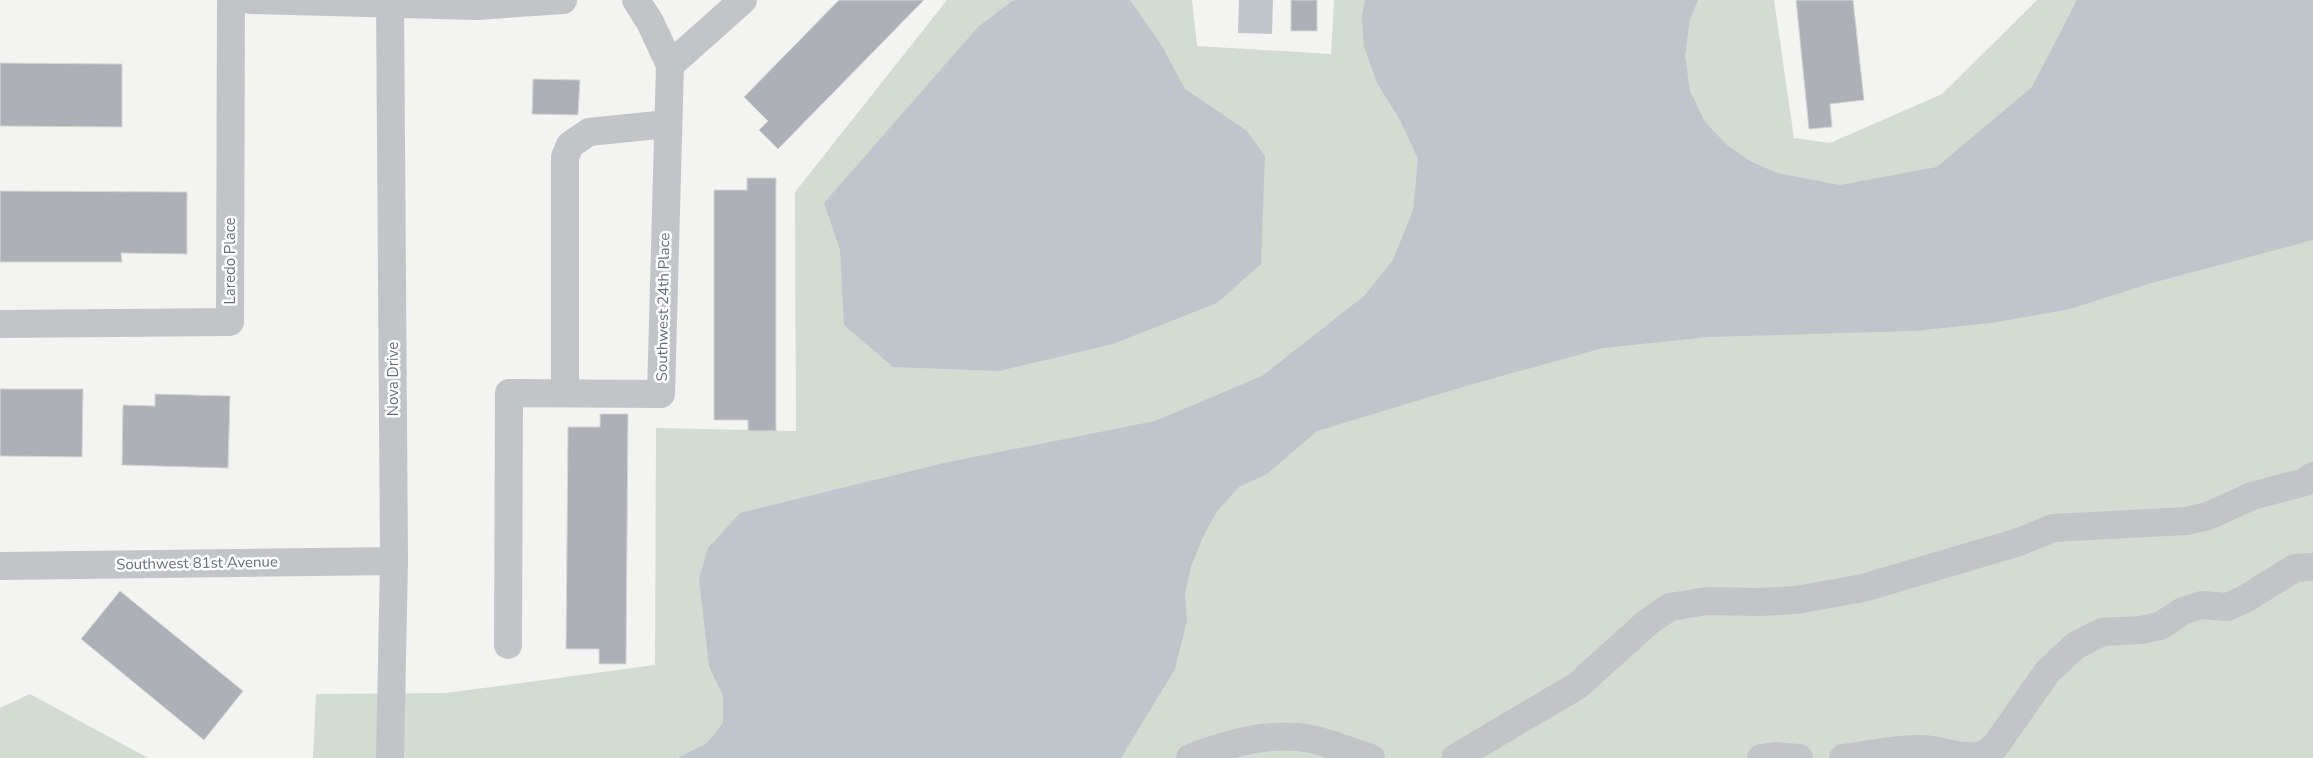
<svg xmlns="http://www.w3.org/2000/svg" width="2313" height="758" font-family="'Nunito Sans',sans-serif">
  <rect width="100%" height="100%" fill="#f3f4f1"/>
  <g fill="#d3dbd2">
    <polygon points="947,0 1192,0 1197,46 1331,54 1334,0 1774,0 1794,138 1830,143 1942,94 2037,0 2313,0 2313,758 313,758 316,694 446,693 655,665 656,428 796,431 795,192"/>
    <polygon points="30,694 148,758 0,758 0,708"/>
  </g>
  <g fill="#c0c5cc">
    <polygon points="1018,0 1130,0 1162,46 1185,89 1247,131 1265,156 1261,264 1217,303 1113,344 999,371 893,367 844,325 840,250 824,203 978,27 1012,1"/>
    <polygon points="1239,0 1273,0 1272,34 1238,33"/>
    <polygon points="1365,0 1698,0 1690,20 1685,56 1690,91 1705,122 1727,145 1750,161 1777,173 1840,185 1937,167 2032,87 2077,0 2313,0 2313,240 2148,284 2070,309 1991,323 1914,331 1709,337 1603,348 1466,386 1317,431 1267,474 1239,487 1217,511 1202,539 1191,567 1185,594 1187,621 1175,669 1121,758 678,758 707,743 723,723 723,696 709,666 699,579 708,548 740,513 944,463 1155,421 1262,376 1364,296 1393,260 1413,210 1418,159 1400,120 1377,83 1364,47 1362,16"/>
  </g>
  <g fill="#adb1b7" stroke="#d5d5d3">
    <polygon points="839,0 924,0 778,149 759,130 768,121 744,97"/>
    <rect x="1291" y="0" width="26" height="31"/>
    <polygon points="1796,0 1853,0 1864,100 1830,104 1832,127 1809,129"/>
    <polygon points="0,63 122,64 122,127 0,126"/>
    <polygon points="533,79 580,80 578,115 532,114"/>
    <polygon points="747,178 776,178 776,431 748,431 748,420 714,420 714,190 747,190"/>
    <polygon points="0,191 187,192 187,254 121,253 122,262 0,262"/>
    <polygon points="0,389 83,389 82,457 0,456"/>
    <polygon points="155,394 230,396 228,468 122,465 123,405 155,406"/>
    <polygon points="600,414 628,414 626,664 599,664 599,649 566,649 568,427 600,427"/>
    <polygon points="120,591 243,691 204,740 81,639"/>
  </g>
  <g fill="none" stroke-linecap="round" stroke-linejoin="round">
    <g stroke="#c2c4c8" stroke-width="28">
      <polyline points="251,0 477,6 563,0"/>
      <polyline points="390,0 394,561 390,758"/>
      <polyline points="670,65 743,0"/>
      <polyline points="0,324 230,322 231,0"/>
      <polyline points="565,393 565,157 570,145 589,132 667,124"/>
      <polyline points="0,566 394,561"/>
      <polyline points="508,645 509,393 661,394 670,65 650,22 636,0"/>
      <path d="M 1190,758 C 1230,743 1273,730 1316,740 C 1334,745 1353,752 1371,758"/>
      <polyline points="1455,758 1577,686 1648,622 1670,607 1707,601 1759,602 1796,600 1863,588 2019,542 2053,528 2186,521 2208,516 2252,496 2305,482 2313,476"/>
      <polyline points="1761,758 1775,756 1799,758"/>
      <path d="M 1843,758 C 1869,755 1896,748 1923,749 C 1941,750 1958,758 1976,756 C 1985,755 1990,751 1996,745 L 2048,671 L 2075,646 L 2102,632 L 2141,630 L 2160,626 L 2183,611 L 2202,605 L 2227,607 L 2245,599 L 2295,568 L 2313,567"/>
    </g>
  </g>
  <g text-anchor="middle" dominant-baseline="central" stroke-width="5" stroke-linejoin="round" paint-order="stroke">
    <g font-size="15" fill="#666d7f" stroke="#fff">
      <text transform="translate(230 261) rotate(-90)">Laredo Place</text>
      <text transform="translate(663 307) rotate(-89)">Southwest 24th Place</text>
      <text transform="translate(393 379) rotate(-90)">Nova Drive</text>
      <text transform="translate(197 563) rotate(-1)">Southwest 81st Avenue</text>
    </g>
  </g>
</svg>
